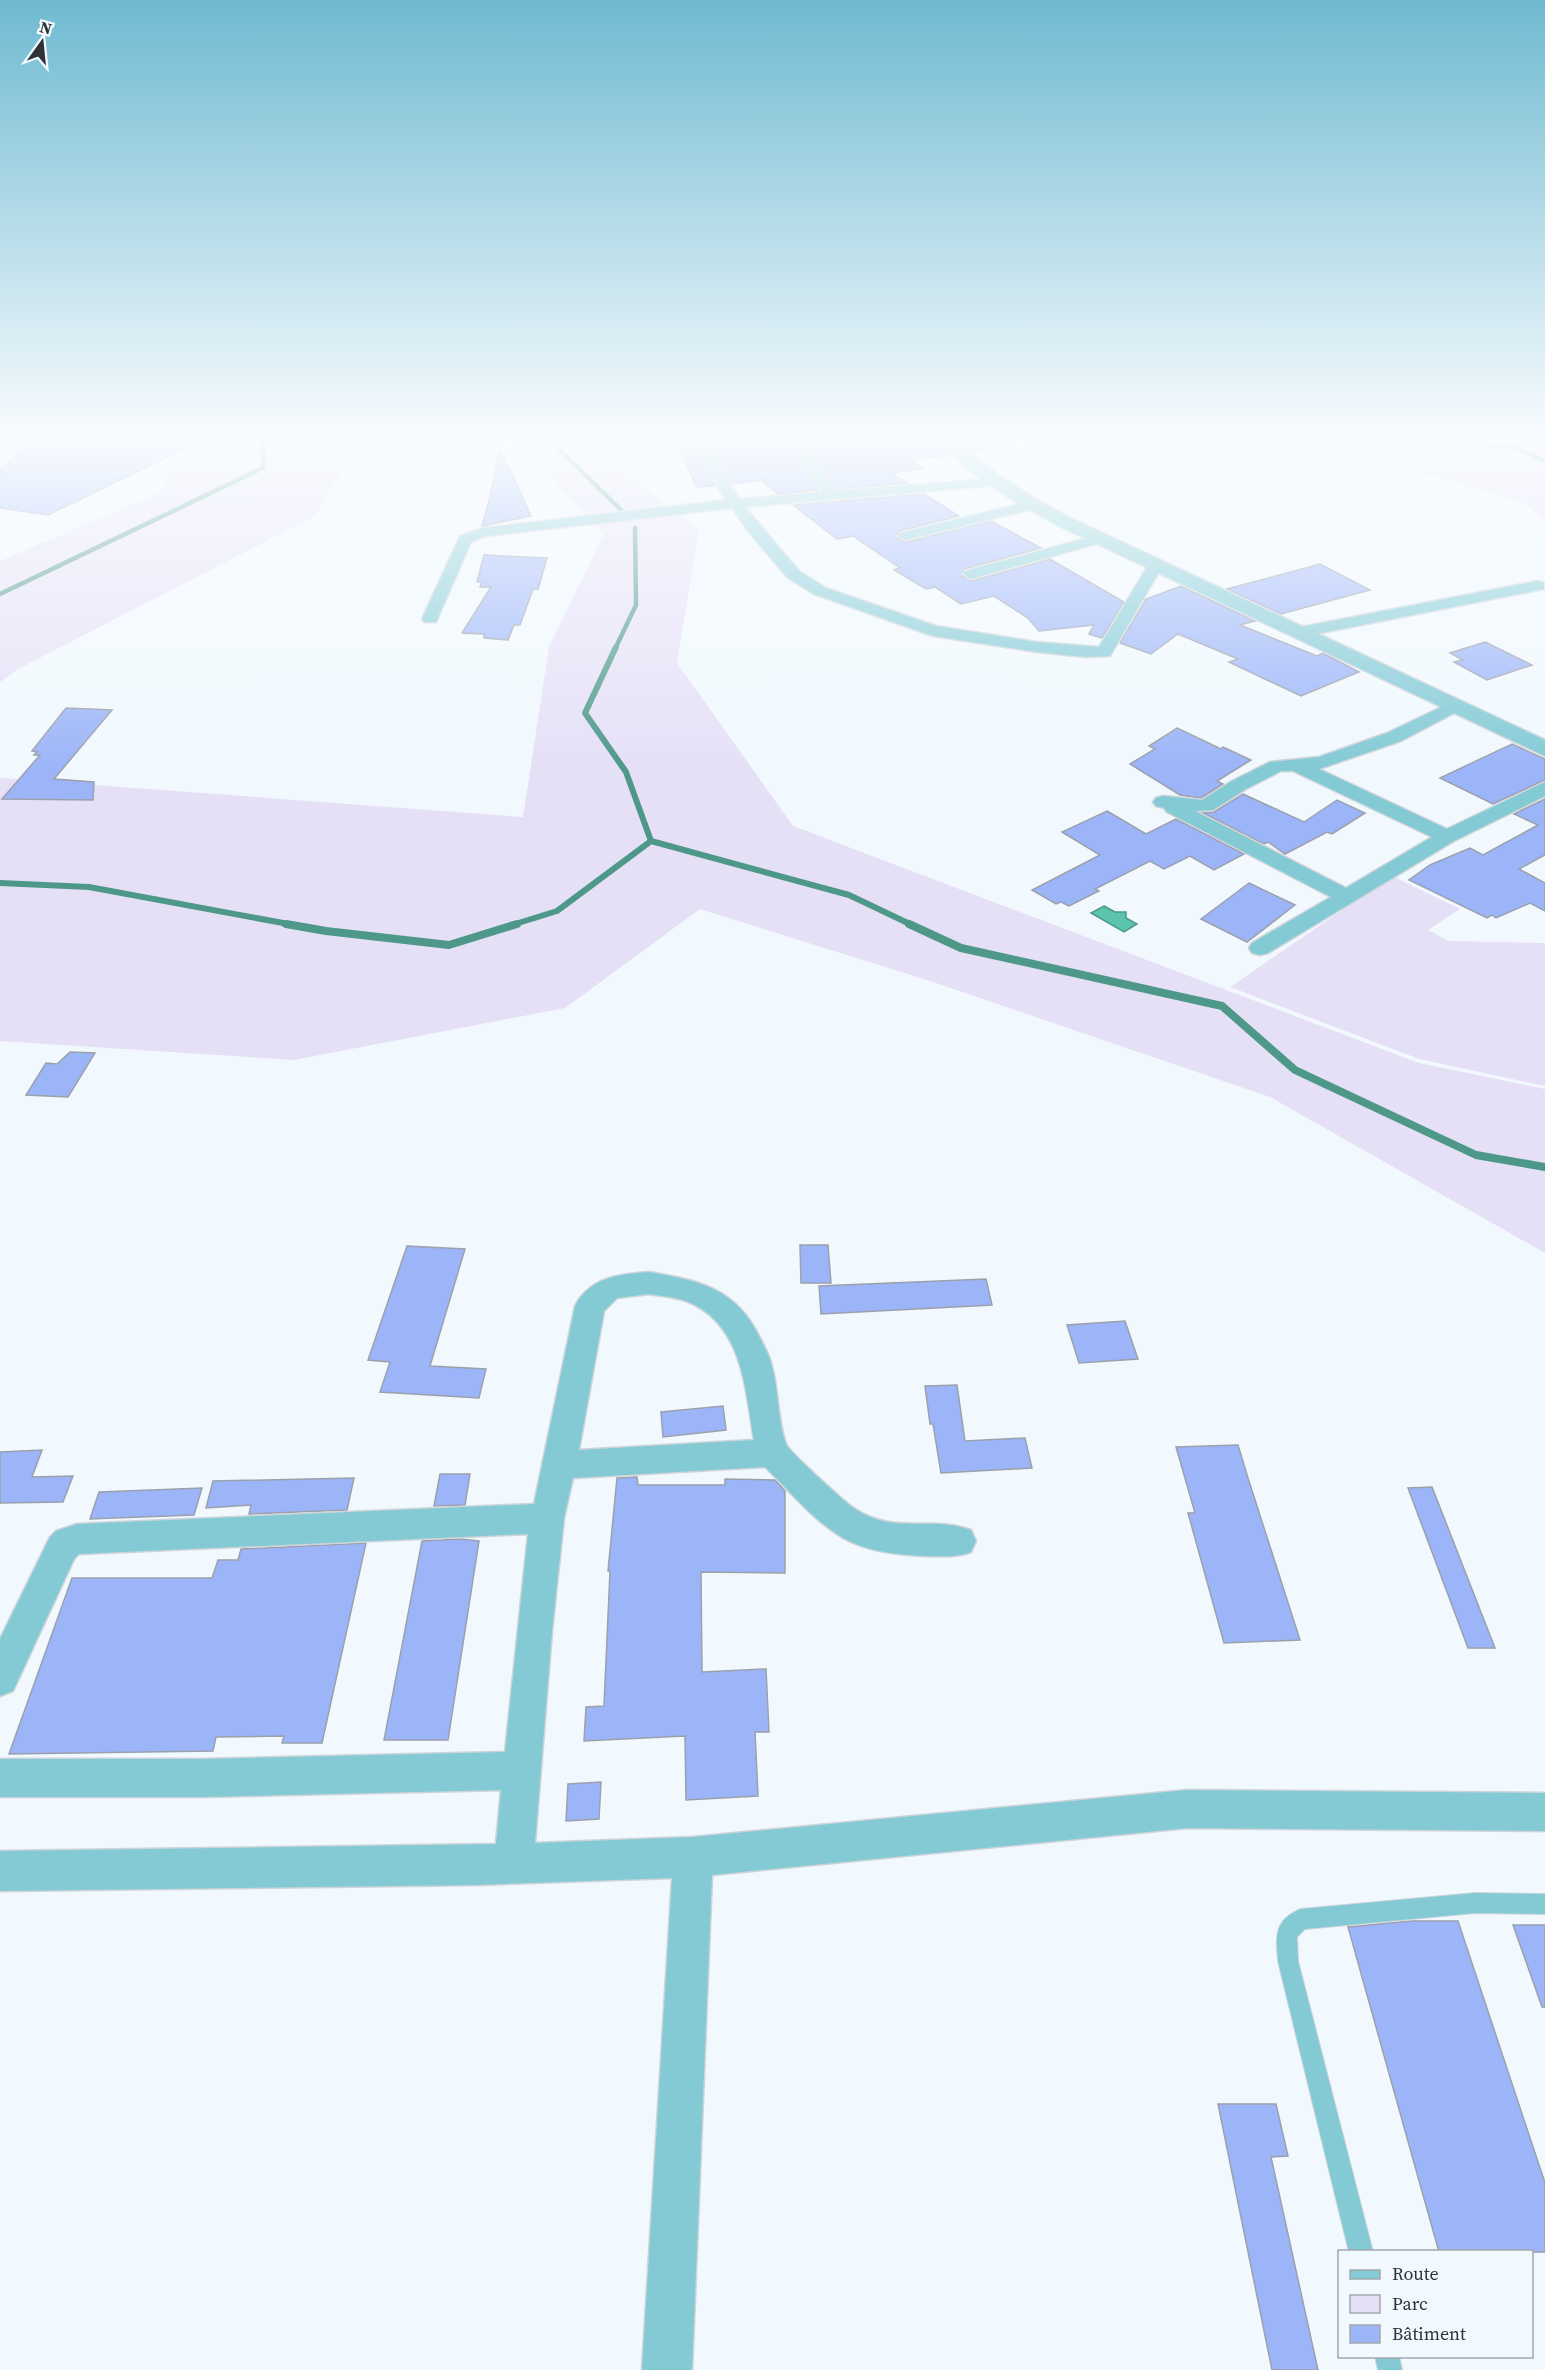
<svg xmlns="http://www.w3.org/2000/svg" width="1545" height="2370" font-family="'Source Serif 4',serif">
  <rect width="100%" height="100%" fill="#f1f9fe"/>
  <g fill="#e6e0f7">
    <polygon points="188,436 350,436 351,456 315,516 18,669 0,682 0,561 161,492"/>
    <polygon points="522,436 581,436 699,530 677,663 793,826 1419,1063 1545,1089 1545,1253 1270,1097 930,981 700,909 565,1008 294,1060 0,1041 0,778 523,817 549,647 604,533 545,473"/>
    <polygon points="1383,436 1523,436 1545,451 1545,520 1520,501 1421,473"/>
    <polygon points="1392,876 1460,909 1428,930 1449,941 1545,943 1545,1086 1419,1059 1230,987"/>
  </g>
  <polygon fill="#5bc3ae" stroke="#4e988a" stroke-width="1.5" points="1104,906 1115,912 1126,912 1126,918 1137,924 1124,932 1091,913"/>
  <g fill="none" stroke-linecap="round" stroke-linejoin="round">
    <g stroke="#4e988a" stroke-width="4.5">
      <polyline points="552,436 557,447 621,510"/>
      <polyline points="1467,436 1463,442 1517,448 1545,461"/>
      <polyline points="0,594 263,468 263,436"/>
      <polyline points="615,649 636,605 635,528"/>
    </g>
    <g stroke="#4e988a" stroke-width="6">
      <polyline points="616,647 585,713 626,772 651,841"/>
      <polyline points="0,883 89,887 294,925"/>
      <polyline points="512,925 557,911 651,841 849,895 912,925"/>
    </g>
    <g stroke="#4e988a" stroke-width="8">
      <polyline points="286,924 326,931 449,945 517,924"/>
      <polyline points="909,924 961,948 1222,1006 1295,1070 1476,1155 1545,1167"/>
    </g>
  </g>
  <g fill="#9cb5f9" stroke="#9ba0ac" stroke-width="1.5">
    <polygon points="37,436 210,436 48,515 0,508 0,469"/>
    <polygon points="754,436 789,436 819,490 778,494 761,480 733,484 717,458 713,443 755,439"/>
    <polygon points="806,436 934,436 949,455 912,460 923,469 892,473 907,483 837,489"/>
    <polygon points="956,436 981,436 982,451 973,452"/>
    <polygon points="695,444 699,460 715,486 696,487 679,445"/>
    <polygon points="500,448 531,516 482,526 491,493"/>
    <polygon points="924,494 959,516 899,531 896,535 897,538 906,542 991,521 1041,548 964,569 962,576 972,581 1050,559 1124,602 1102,638 1089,634 1094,625 1039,631 1028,618 994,596 961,604 935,587 926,589 894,570 900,568 853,536 837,539 793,505"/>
    <polygon points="484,555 547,558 538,589 533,589 520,625 514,625 508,640 484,638 484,634 462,633 491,587 480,587 482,582 477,582"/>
    <polygon points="1320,564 1370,590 1281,614 1227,589"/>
    <polygon points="1181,586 1255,621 1240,625 1317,656 1323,653 1359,672 1301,696 1229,662 1238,659 1178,634 1151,654 1120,643 1146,599"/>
    <polygon points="1485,642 1532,665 1487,680 1454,662 1463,660 1450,653"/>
    <polygon points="66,708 112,710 54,779 94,782 93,800 2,799 40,755 34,755 37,752 32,751"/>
    <polygon points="1177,728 1221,749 1223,747 1251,760 1217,781 1223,784 1201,798 1180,795 1130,764 1155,749 1149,746"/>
    <polygon points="1512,744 1545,759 1545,780 1493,804 1440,778"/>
    <polygon points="1243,794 1304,822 1337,800 1365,813 1332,834 1327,832 1285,854 1268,842 1264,844 1203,813 1214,812"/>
    <polygon points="1545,799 1545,855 1519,869 1545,883 1545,911 1530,903 1496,918 1492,915 1487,918 1409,880 1430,865 1470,848 1483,855 1538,825 1514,814"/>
    <polygon points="1107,811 1146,834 1176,819 1244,854 1214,870 1190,856 1164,869 1150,861 1095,889 1099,891 1069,906 1061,902 1056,904 1032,890 1100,855 1062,832"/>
    <polygon points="1249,883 1295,905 1247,942 1201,919"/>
    <polygon points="70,1052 95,1053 68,1097 26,1095 46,1063 57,1064"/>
    <polygon points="800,1245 828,1245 831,1283 801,1283"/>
    <polygon points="407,1246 465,1249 430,1366 486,1369 479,1398 380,1392 390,1362 368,1360"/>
    <polygon points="986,1279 992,1305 821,1314 819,1286"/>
    <polygon points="1125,1321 1138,1359 1079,1363 1067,1325"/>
    <polygon points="957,1385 965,1441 1025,1438 1032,1468 941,1473 933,1424 930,1424 925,1386"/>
    <polygon points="723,1406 726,1430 663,1437 661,1412"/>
    <polygon points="1238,1445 1248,1478 1300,1640 1224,1643 1188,1513 1195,1513 1176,1447"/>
    <polygon points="42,1450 32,1477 73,1476 63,1502 0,1503 0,1452"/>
    <polygon points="440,1474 470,1474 465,1505 434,1506"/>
    <polygon points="637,1477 638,1485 725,1485 725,1479 775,1480 785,1491 785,1573 701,1572 702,1672 766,1669 769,1732 755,1732 758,1796 686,1800 685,1736 584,1741 586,1707 604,1706 610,1571 608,1571 617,1478"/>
    <polygon points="354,1478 347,1510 249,1514 251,1505 206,1508 213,1481"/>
    <polygon points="1432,1487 1495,1648 1468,1648 1408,1488"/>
    <polygon points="202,1488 194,1515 90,1519 99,1492"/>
    <polygon points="461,1539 479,1541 448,1740 384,1740 422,1541"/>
    <polygon points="366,1543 322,1743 282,1743 284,1736 216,1737 213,1751 9,1754 72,1578 212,1578 218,1560 238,1560 241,1549"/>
    <polygon points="601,1782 599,1819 566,1821 568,1784"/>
    <polygon points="1412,1921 1458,1921 1545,2183 1545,2252 1439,2252 1348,1927"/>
    <polygon points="1513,1925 1545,1925 1545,2007 1542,2007"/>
    <polygon points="1218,2104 1276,2104 1288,2156 1271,2157 1318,2370 1272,2370"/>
  </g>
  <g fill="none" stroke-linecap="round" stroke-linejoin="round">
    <defs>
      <g id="service">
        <path d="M 1475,1893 L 1545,1894 L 1545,1914 L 1475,1913 L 1305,1929 L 1297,1937 L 1298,1961 L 1373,2252 L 1349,2252 L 1278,1961 C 1276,1936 1274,1920 1301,1909 Z"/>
        <polygon points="1375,2356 1399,2356 1402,2370 1378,2370"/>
      </g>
      <g id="minor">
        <polygon points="696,436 709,436 715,459 740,499 823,492 791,436 803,436 836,491 1004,478 1006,481 1004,484 999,485 745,507 799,571 826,588 936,626 1037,642 1099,647 1150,562 1155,560 1163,565 1110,656 1085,657 1037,652 933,636 814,594 787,577 748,531 732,508 486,536 471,542 436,622 424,622 422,619 460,536 483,528 726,500 701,459"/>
        <polygon points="1032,501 1037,502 1039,505 1037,508 905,540 898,536 900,533"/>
        <polygon points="1098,535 1105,539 1103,542 971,579 963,574 965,571"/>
        <polygon points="1538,581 1544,583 1544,589 1301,637 1293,632 1301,627"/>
        <path d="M 1454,701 L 1460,702 L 1463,706 L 1460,710 L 1401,741 L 1319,769 L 1447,829 L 1545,782 L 1545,796 L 1454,841 L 1268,953 L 1260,955 L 1252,953 L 1249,948 L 1252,943 L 1331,897 L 1167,812 L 1164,808 L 1156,806 L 1153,802 L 1156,798 L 1163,796 L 1202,800 L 1232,781 L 1270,762 L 1319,757 L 1387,733 ZM 1281,771 L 1293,771 L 1432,837 L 1346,888 L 1195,811 L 1213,810 L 1246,789 Z"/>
        <path d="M 649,1272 C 700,1281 736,1288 760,1338 C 764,1346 769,1355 771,1363 C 779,1389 777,1419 786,1444 C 789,1452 842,1499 852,1507 C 893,1536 931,1515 971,1530 L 976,1541 L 971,1552 C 956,1558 941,1556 925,1556 C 900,1555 871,1552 849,1541 C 817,1525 791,1492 765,1467 L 573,1478 L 564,1518 L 552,1631 L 535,1843 L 693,1837 L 1187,1790 L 1545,1793 L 1545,1831 L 1187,1828 L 712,1875 L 692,2370 L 642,2370 L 672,1878 L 474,1885 L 0,1891 L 0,1851 L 496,1844 L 501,1790 L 203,1797 L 0,1797 L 0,1759 L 203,1759 L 505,1752 L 528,1534 L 79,1554 L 74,1559 L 13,1691 L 0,1696 L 0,1639 L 50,1537 L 56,1531 L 77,1524 L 534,1504 L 575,1306 C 590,1277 620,1274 649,1272 ZM 649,1294 C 661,1296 675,1297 686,1301 C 743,1323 745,1388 754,1440 L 579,1450 L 604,1311 L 617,1298 Z"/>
      </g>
      <path id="tertiary" d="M 936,436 L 953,436 C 987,471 1030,497 1073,519 L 1545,740 L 1545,756 L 1061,527 C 1019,505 964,475 936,436 Z"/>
    </defs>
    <use href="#service" stroke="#ced5da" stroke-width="2"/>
    <use href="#minor" stroke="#ced5da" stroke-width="3"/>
    <use href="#tertiary" stroke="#ced5da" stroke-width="3"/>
    <use href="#service" fill="#83cad5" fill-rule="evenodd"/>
    <use href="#minor" fill="#83cad5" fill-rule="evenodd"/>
    <use href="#tertiary" fill="#83cad5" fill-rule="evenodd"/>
  </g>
  <linearGradient id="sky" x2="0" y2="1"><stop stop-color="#6fbad1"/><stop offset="0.57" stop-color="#f9fcff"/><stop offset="1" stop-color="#f9fcff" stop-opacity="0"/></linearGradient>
  <rect width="1545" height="768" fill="url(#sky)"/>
  <rect x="1338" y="2250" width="195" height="108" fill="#f1f9fe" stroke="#a3a9ae" stroke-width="1.5"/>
  <rect x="1350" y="2270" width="30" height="9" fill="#83cad5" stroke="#a3a9ae" stroke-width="1.5"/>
  <text x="1392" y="2280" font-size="18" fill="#2e3236">Route</text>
  <rect x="1350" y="2295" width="30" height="18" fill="#e6e0f7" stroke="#a3a9ae" stroke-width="1.5"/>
  <text x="1392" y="2310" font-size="18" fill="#2e3236">Parc</text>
  <rect x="1350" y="2325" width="30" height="18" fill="#9cb5f9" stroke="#a3a9ae" stroke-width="1.5"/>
  <text x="1392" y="2340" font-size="18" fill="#2e3236">Bâtiment</text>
  <g transform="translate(42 42) rotate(15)" stroke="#f1f9fe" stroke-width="4.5" paint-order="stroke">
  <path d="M0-4.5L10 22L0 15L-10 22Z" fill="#2e3236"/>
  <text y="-9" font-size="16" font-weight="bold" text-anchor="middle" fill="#2e3236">N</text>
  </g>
</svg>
